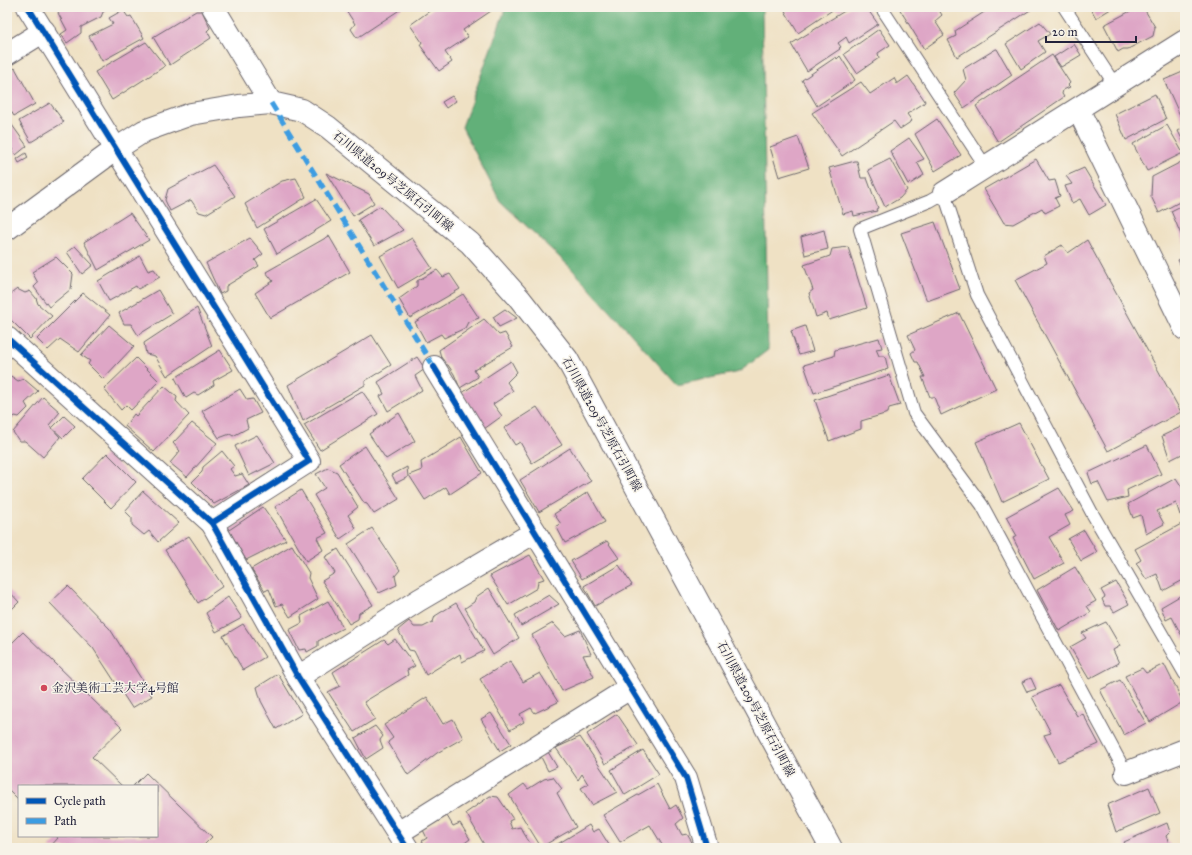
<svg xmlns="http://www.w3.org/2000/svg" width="1192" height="855" font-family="'IM FELL Great Primer','Noto Serif JP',serif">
  <rect width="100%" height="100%" fill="#f7f3e8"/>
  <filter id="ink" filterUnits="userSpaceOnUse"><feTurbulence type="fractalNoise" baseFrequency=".025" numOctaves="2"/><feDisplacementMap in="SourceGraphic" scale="8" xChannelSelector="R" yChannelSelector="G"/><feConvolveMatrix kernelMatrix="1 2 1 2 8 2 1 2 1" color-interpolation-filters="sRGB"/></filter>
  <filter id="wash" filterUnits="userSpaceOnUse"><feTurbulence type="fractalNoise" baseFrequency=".012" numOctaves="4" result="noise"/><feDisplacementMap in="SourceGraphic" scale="16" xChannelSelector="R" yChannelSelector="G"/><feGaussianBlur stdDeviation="0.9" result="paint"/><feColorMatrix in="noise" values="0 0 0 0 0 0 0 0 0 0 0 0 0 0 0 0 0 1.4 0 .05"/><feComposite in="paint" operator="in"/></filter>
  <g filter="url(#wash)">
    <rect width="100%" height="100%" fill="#efe1c4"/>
    <polygon fill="#62b079" stroke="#42695a" points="506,7 762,7 768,350 739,372 677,385 571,268 500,201 462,127"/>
    <g id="blocks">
      <g fill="#dea6c6">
        <polygon points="61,7 110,7 103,12 101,17 81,27 81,33 67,43 61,34 67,30 58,13"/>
        <polygon points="344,7 404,7 357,38 351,29 355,24"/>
        <polygon points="435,7 488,7 491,11 463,30 468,37 445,52 452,62 439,71 420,45 422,42 410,25"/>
        <polygon points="791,7 844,7 840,11 834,9 798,33 785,11"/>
        <polygon points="851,7 866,7 878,24 849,43 846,37 845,38 838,43 841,47 839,48 840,49 807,71 791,44"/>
        <polygon points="900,7 937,7 942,15 935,21 944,35 924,49 899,8"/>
        <polygon points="992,7 1035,7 957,57 948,40 956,36 955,31"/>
        <polygon points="1090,7 1114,7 1096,18"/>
        <polygon points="1138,7 1143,7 1155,27 1153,36 1128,49 1123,49 1118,52 1104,25"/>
        <polygon points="123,10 128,17 131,16 144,38 102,61 89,36 113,24 109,18"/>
        <polygon points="196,11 202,11 210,28 207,31 211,38 170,65 153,37"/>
        <polygon points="1040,22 1050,34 1038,41 1045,52 1021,69 1006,44"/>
        <polygon points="879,29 890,45 878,53 879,58 857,73 844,54"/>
        <polygon points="146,42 165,66 112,100 95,72"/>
        <polygon points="1074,44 1081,55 1061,67 1054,57"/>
        <polygon points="996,49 997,49 1012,75 964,108 954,93 966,80 963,69"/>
        <polygon points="1052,55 1070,83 1068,85 1070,87 1063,90 1062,94 1064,97 998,142 976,106"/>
        <polygon points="840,56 855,80 817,106 802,80 836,57 837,59"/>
        <polygon points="15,68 35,104 14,116 7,105 7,73"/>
        <polygon points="1185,71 1185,121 1183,122 1164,80"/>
        <polygon points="908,76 925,101 924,103 907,114 912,121 900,129 894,121 842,156 812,113 861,82 870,94 894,78 897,84"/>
        <polygon points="1155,94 1166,119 1126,140 1115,114"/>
        <polygon points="452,96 456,101 446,108 442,102"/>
        <polygon points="50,103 64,122 31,142 19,121"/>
        <polygon points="7,118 27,146 16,155 9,144 7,145"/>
        <polygon points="937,119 961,155 935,171 915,134"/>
        <polygon points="1167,125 1183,153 1147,171 1133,144"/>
        <polygon points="1185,127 1185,145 1178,131"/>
        <polygon points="798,137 809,168 779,177 770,147"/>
        <polygon points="909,138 924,159 917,162 924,175 910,184 910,183 908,184 890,151"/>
        <polygon points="26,153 28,158 19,163 17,159"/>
        <polygon points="890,159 907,190 900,198 885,207 868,170"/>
        <polygon points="1036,159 1049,181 1055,180 1060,196 1055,198 1059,206 1045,213 1042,208 1013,224 1004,223 984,189"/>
        <polygon points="1185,160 1185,199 1159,213 1151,196 1152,177"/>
        <polygon points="855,161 857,161 861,178 867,178 878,208 876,209 877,211 854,216 853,211 843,214 829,168"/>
        <polygon points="213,165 235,196 206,214 199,212 191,200 170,211 165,200 168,189"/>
        <polygon points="1084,168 1106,205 1089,215 1080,199 1072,203 1065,186 1072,184 1066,176"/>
        <polygon points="326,173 369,194 374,203 353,216"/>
        <polygon points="296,178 306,197 257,228 245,204 282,181"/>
        <polygon points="316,199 331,221 277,254 264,229"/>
        <polygon points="1185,204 1185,244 1171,211"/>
        <polygon points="380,206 403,230 374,246 358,220"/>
        <polygon points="130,213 149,240 98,270 84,242"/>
        <polygon points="935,222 960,289 927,301 901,233"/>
        <polygon points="824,230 828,249 805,255 801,237"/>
        <polygon points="329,236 350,272 270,318 255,293 273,281 266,272"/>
        <polygon points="250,238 263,254 255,260 259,266 226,286 226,291 220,294 206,263"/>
        <polygon points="412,238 432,268 398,288 380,256"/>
        <polygon points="1087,240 1181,412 1108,451 1015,280 1047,263 1044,256 1062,245 1068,253"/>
        <polygon points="75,246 93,265 82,274 67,252"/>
        <polygon points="848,247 867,308 829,320 827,313 816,317 809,293 813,290 804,265 830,256 832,249"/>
        <polygon points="140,256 148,271 154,269 160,277 138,289 136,286 109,301 98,281"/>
        <polygon points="1185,256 1185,274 1178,260"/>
        <polygon points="56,257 73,274 71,289 49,307 34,287 38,283 32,272"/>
        <polygon points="437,270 443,277 450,274 460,289 410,318 399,299 417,286 417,281"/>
        <polygon points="17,289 25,293 30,291 36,298 38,304 52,316 30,339 7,316 7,297"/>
        <polygon points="158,290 172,314 138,335 131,324 124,324 119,313"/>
        <polygon points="83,293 110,315 79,352 60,339 48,350 37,339"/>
        <polygon points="463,294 479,318 468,322 465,328 444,338 441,334 426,342 415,322"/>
        <polygon points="197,308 212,346 167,376 155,356 146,354 144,343"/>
        <polygon points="505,309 517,318 499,327 493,317"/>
        <polygon points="959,313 996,389 941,415 934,397 930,397 922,377 925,377 918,362 915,362 911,353 915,350 908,335"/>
        <polygon points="484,319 499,335 505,333 513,347 474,370 478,377 460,388 454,374 448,365 443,364 439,350"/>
        <polygon points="109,325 134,346 103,379 88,364 90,361 81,355"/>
        <polygon points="805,326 813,351 799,355 791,331"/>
        <polygon points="372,335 391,365 365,381 365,385 303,421 288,385"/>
        <polygon points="879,338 882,348 876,349 879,356 885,356 888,369 814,393 804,365 834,356 835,350"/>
        <polygon points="220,350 233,370 213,381 214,385 198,395 194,393 186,398 175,378"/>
        <polygon points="417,357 425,369 415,376 422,390 388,411 380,396 384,394 378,382"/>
        <polygon points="136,358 159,381 131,410 126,405 121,410 104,389"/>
        <polygon points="511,361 517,372 507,382 513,391 493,404 502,416 484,429 462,393"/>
        <polygon points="889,375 900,405 889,408 888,413 861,421 861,429 829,441 815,400"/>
        <polygon points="11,376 18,381 24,379 38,391 25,403 28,408 19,417 15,416 7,423 7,380"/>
        <polygon points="164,386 177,397 176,401 189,415 154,452 125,426 134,414 136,416"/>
        <polygon points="240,389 247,400 253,399 261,413 246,420 248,428 233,436 230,434 219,438 202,411"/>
        <polygon points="362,391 378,414 320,450 304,425"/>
        <polygon points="43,397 60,412 49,425 60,437 43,457 25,441 19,441 13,432"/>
        <polygon points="537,407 562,445 532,463 520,442 515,445 504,428"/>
        <polygon points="399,413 415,441 386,459 369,434"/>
        <polygon points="64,416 75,426 63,438 52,428"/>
        <polygon points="192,423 217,443 187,477 170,463 180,451 173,443"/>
        <polygon points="1019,423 1049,479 1002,502 976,442"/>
        <polygon points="1185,425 1185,460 1182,454 1170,460 1162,436"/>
        <polygon points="257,435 275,463 249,476 235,446"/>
        <polygon points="461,437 482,473 450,494 446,487 425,500 409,475 422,470 421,462"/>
        <polygon points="1147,445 1161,474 1127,490 1128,497 1108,502 1098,482 1092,484 1088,473"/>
        <polygon points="365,446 399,499 374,514 367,504 364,503 339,464"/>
        <polygon points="570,448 591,481 539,512 520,480"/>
        <polygon points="222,451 234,466 230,469 235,476 242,474 249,485 214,504 192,482 202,472 203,467"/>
        <polygon points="107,453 136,482 111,508 82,479"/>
        <polygon points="407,467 408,477 396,483 392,475"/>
        <polygon points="328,468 337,472 358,507 348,515 356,528 340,539 314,495 325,488 316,474"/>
        <polygon points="1176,478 1185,492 1185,513 1180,515 1176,503 1157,511 1164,524 1146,534 1141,515 1133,518 1128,504"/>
        <polygon points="1059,488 1074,511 1065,515 1070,525 1049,537 1064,563 1034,579 1013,538 1017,536 1006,517"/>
        <polygon points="301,490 327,533 317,538 323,550 306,561 275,507"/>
        <polygon points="143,491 179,523 158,542 149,531 144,535 132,525 132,518 125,511"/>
        <polygon points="588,492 605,522 565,543 556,526 561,524 554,514"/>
        <polygon points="263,507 286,540 246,560 229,530"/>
        <polygon points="1185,522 1185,560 1183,561 1185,564 1185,579 1163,591 1157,574 1146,579 1136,563 1141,560 1135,549"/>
        <polygon points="372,528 400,570 395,576 397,585 379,593 348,544"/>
        <polygon points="1084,530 1097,552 1081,561 1068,539"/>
        <polygon points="189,536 223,586 198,603 165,550"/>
        <polygon points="607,541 619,558 582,579 571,561"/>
        <polygon points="292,545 309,573 308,578 318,599 290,617 282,604 276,606 269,589 265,591 251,569"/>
        <polygon points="338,549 373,605 359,613 358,619 349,624 322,581 335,573 325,557"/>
        <polygon points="530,555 544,579 538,581 537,588 508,605 490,576"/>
        <polygon points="619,565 632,585 595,606 584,586"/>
        <polygon points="1075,567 1096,601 1087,606 1091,612 1059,631 1037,590"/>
        <polygon points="1116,582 1129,604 1114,612 1110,606 1105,606 1102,599 1105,597 1101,590"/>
        <polygon points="68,586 110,629 152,696 132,708 93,648 50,603"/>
        <polygon points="489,588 519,638 493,655 465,608 474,602 476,597"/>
        <polygon points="7,589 19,602 7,614"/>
        <polygon points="1185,593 1185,642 1172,617 1166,620 1161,607"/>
        <polygon points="549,595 559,604 521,626 515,615"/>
        <polygon points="228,597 242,618 216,632 206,613"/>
        <polygon points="328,601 343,628 318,641 318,646 307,652 306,649 299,650 289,630 302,623 301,616"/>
        <polygon points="456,603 484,651 462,662 460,654 426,675 414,651 409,650 398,630 409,621 414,627 423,627 433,622 435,616"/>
        <polygon points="1106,622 1120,646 1113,650 1119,663 1089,679 1070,647 1086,638 1082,633"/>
        <polygon points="553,623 565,636 580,630 591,654 583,655 594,677 562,691 532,635"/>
        <polygon points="243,624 265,657 243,670 223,636"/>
        <polygon points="23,632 122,728 92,757 122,786 19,786 19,800 7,788 7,648"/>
        <polygon points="395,639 415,666 407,670 408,675 364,702 375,719 354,732 328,692 340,686 333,672 384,640 388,644"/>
        <polygon points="510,661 523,682 540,673 558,702 535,713 531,708 520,714 524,722 510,730 480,679"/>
        <polygon points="1164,664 1183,702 1150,722 1125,676 1142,668 1146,673"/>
        <polygon points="278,674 302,714 276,729 261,701 257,687"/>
        <polygon points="1031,678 1036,689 1027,692 1022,682"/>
        <polygon points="1120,680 1146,723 1124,735 1100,690"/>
        <polygon points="1059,685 1077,716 1083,714 1099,744 1058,762 1044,735 1051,733 1032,697"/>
        <polygon points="427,697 443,724 453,719 463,738 437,753 408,775 388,742 393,738 384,725"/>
        <polygon points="491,713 511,744 500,751 481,719"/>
        <polygon points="617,714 638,745 605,764 587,734"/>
        <polygon points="375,726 383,736 380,740 383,748 366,759 355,738"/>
        <polygon points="580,737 617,792 592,805 581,788 588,784 582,774 578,780 556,748"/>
        <polygon points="643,750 659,774 625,795 611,770"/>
        <polygon points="548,752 557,767 548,771 540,755"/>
        <polygon points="146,773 212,837 201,848 49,848 58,838 56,836 157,836 157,786 133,786"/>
        <polygon points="553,777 562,789 557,793 576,827 541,847 509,795 524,784 528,789 544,779"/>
        <polygon points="657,784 670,809 676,805 683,818 676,824 682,835 687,834 693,844 687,848 664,848 650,825 620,842 603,815"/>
        <polygon points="1149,787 1160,813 1116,832 1107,805"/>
        <polygon points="490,796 498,797 513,819 509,821 512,829 520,827 533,848 486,848 466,813"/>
        <polygon points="447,816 453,826 460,823 470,839 458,848 426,848 422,841 427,838 423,830"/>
        <polygon points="1167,823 1170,832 1166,836 1171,848 1127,848 1124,842"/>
        <polygon points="589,825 593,832 599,829 611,848 551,848"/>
      </g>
    </g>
  </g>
  <g filter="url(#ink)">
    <use href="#blocks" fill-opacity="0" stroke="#6a656b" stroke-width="1"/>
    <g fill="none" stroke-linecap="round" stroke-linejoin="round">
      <defs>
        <g id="lane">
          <polyline points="881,7 986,167"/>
          <polyline points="1064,7 1115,85"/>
          <polyline points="1126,773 982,505 914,413 860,229 930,201 944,193 977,295 1092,513 1185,674"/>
        </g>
        <g id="street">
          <polyline points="28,7 309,461 212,523"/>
          <polyline points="213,7 271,103"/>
          <polyline points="7,54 44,31"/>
          <polyline points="1078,109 1185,329"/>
          <polyline points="944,193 1185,41"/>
          <polyline points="7,338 212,523 298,677 407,848"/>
          <polyline points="434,367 686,778 707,848"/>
          <polyline points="298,677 419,600 535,532"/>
          <polyline points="1126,773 1185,750"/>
          <polyline points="398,833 630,688"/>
        </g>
        <polyline id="secondary" points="7,229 116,149 144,131 191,114 239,106 271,103 302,110 328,127 470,243 520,299 567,359 831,848"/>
      </defs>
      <use href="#lane" stroke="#6a656b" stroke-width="14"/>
      <use href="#street" stroke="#6a656b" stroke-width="24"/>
      <use href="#secondary" stroke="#6a656b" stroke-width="24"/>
      <use href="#lane" stroke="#fff" stroke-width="12"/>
      <use href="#street" stroke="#fff" stroke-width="22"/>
      <use href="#secondary" stroke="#fff" stroke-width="22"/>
      <polyline stroke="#3c9ce2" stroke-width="5" stroke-dasharray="10 5" stroke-linecap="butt" points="271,103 434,367"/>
      <defs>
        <g id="cycleway">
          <polyline points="28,7 309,461 212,523"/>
          <polyline points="7,338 212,523 298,677 407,848"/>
          <polyline points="434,367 686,778 707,848"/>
        </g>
      </defs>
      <use href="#cycleway" stroke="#f7f3e8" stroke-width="8"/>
      <use href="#cycleway" stroke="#0057b8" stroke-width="6"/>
    </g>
  </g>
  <circle fill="#d1495b" stroke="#f7f3e8" stroke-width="1.5" cx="44" cy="688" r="4"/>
  <g text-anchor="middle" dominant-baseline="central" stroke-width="3" stroke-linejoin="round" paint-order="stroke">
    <g font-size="12" fill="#22223b" stroke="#f7f3e8">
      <text transform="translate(393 181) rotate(39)">石川県道209号芝原石引町線</text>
      <text transform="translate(602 424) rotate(61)">石川県道209号芝原石引町線</text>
      <text transform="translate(756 709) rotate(62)">石川県道209号芝原石引町線</text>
    </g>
    <g font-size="12" fill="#22223b" stroke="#f7f3e8" text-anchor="start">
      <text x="52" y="688">金沢美術工芸大学4号館</text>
    </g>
  </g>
  <rect width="1192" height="855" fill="none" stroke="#f7f3e8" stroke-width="24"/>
  <rect x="18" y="785" width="140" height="52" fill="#f7f3e8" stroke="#a29fa3"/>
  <rect x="26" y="798" width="20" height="6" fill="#0057b8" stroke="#a29fa3"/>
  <text x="54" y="805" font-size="12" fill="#22223b">Cycle path</text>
  <rect x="26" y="818" width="20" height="6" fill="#3c9ce2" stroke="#a29fa3"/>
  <text x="54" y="825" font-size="12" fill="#22223b">Path</text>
  <path d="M1046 36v6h90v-6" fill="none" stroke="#22223b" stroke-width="2"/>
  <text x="1052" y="36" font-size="12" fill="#22223b" stroke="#f7f3e8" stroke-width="3" paint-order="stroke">20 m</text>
</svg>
